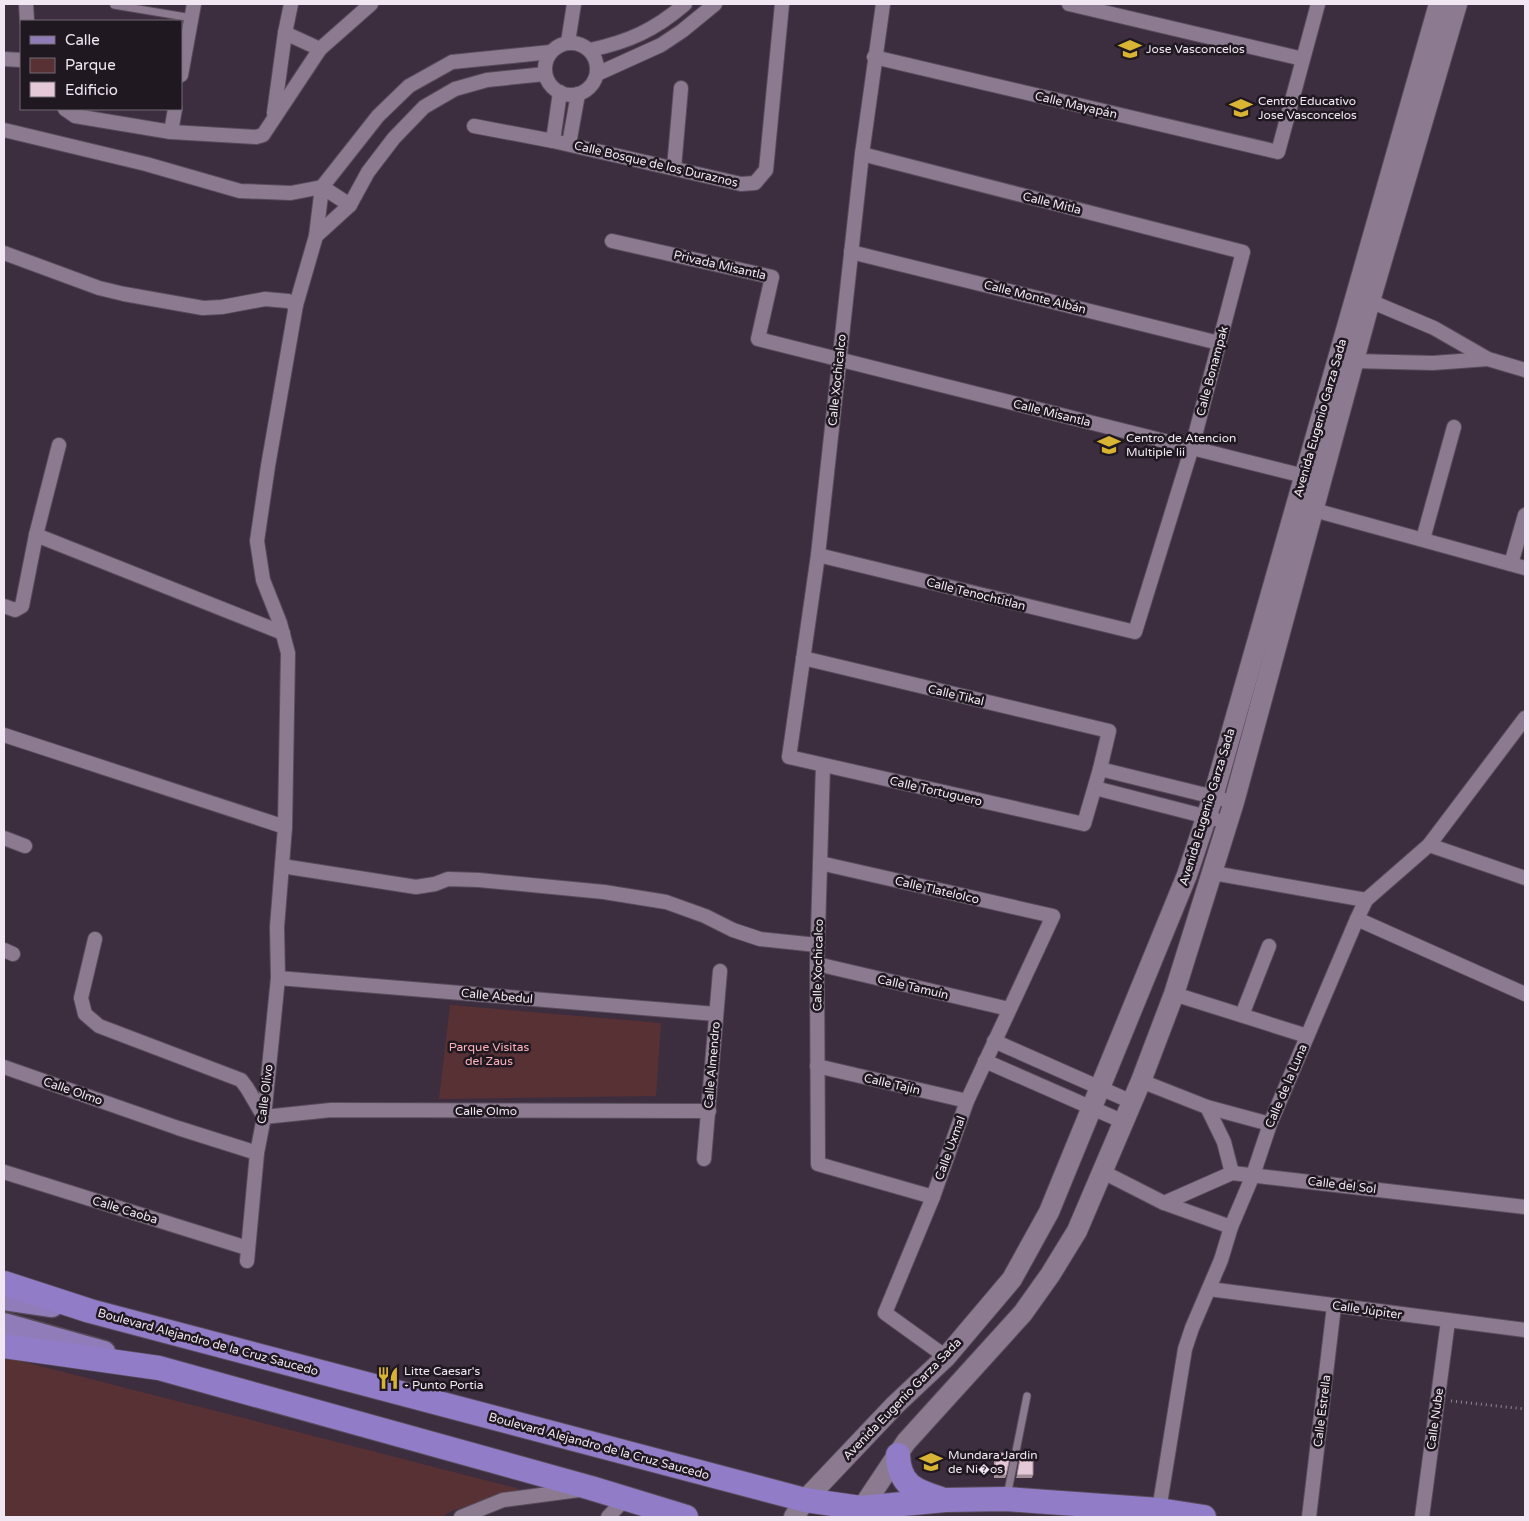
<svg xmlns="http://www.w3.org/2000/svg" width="1529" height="1521" font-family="'Varela Round',sans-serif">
  <rect width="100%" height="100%" fill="#3c2d3f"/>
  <g fill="#583135">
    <polygon points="450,1005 661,1023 656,1096 439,1099"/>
    <polygon points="5,1357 520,1489 449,1512 443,1517 4,1517 4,1372"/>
  </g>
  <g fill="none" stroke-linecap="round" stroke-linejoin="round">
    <defs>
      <g id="service">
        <polyline points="114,5 192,18"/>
        <polyline points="1007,1496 1027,1396"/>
      </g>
      <g id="minor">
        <polyline points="26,4 27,21"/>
        <polyline points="1069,4 1303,59"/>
        <polyline points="285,33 320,49"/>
        <polyline points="568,42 574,4"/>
        <circle cx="571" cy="69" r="26"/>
        <path d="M 590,50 C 628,42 655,30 685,4"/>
        <polyline points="874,57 1278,152 1318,4"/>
        <polyline points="4,59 21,60"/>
        <polyline points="597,74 661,45 682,31 715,4"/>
        <polyline points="181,75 194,4"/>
        <polyline points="65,109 75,116 171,132 256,137 263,135 320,49 371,4"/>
        <polyline points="274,113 285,33 291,4"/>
        <polyline points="474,126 553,141 741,184 755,183 766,170 782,4"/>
        <polyline points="4,130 146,164 240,191 291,193 322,187 350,205"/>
        <polyline points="171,132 175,109"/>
        <polyline points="553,141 560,92"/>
        <polyline points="569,144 578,94"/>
        <polyline points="674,168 681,88"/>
        <polyline points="316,236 350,205 368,172 394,138 424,107 455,89 487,80 545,74"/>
        <polyline points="612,241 772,277 758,339 1312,478"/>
        <polyline points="851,252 1219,343"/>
        <polyline points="4,253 99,288 124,294 203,308 222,307 265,299 288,301 296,305"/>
        <polyline points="1370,301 1434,328 1488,359 1525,370"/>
        <polyline points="1354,361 1433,363 1488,359"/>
        <polyline points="1314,510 1525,568"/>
        <polyline points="36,535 283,633"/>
        <polyline points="1423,539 1454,427"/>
        <polyline points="818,555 1135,632 1192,447 1243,252 862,154"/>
        <polyline points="1511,564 1525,515"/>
        <polyline points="4,606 15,610 22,606 36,535 59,445"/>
        <polyline points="803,658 1109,731 1100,769 1084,824 789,757 818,555 862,154 883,4"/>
        <polyline points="4,735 285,827"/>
        <polyline points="823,765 817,964 818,1164 933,1197"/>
        <polyline points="1100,769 1222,799"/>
        <polyline points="1095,788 1215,819"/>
        <polyline points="4,838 25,846"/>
        <polyline points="1429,845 1525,878"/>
        <polyline points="820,863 1053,916 967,1101 933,1197 885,1313 946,1357"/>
        <polyline points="282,866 416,887 435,884 448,879 479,880 604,892 666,902 705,916 733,930 760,939 817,945"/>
        <polyline points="1213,873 1366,900"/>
        <polyline points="1357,919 1525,994"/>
        <polyline points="95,939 81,998 85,1014 99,1026 241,1080 247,1088 264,1117 331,1110 709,1111"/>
        <polyline points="4,950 13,954"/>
        <polyline points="817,964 1009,1009"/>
        <polyline points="278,978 716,1014"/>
        <polyline points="1174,994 1307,1036"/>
        <polyline points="1242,1015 1269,946"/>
        <polyline points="994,1041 1132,1102"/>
        <polyline points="985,1061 1124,1122"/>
        <polyline points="817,1066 967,1101"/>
        <polyline points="4,1067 178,1128 257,1153"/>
        <polyline points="1141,1081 1207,1107 1270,1124"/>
        <polyline points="1207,1107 1224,1142 1232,1173"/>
        <polyline points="704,1159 720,971"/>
        <polyline points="4,1172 247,1248"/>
        <polyline points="1103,1172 1164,1203 1231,1227"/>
        <polyline points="1164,1203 1232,1173 1525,1207"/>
        <polyline points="247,1261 257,1153 264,1117 278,978 277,927 285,827 288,653 280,623 263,580 257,541 268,466 296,305 316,236 322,187 378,116 409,86 452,62 551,52"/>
        <polyline points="1209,1289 1525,1330"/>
        <polyline points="1159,1510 1185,1349 1192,1328 1221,1260 1231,1227 1253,1175 1270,1124 1357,919 1366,900 1429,845 1525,718"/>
        <polyline points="461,1517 503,1500 579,1490"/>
        <polyline points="608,1517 626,1498"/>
        <polyline points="1309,1517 1334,1306"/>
        <polyline points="1422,1517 1448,1321"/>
      </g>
      <g id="secondary">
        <polyline points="794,1517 805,1500 895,1405 946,1357 1012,1279 1049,1212 1187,875 1213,797 1439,4"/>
        <polyline points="856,1517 906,1442 1023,1313 1050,1275 1077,1231 1141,1081 1174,994 1234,802 1370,301 1457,4"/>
      </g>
      <g id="primary">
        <polyline points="4,1299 52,1306"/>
        <polyline points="4,1324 104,1352"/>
      </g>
      <g id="trunk">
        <polyline points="4,1283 90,1311 805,1500 861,1508 945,1500 1006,1499 1159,1510 1204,1517"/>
        <polyline points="4,1346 159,1368 591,1488 686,1517"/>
        <path d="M 898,1455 C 899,1485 915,1491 941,1499"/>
      </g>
    </defs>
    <use href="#service" stroke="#584c5b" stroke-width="9"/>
    <use href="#minor" stroke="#584c5b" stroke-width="16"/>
    <use href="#secondary" stroke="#584c5b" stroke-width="22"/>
    <use href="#primary" stroke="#584c5b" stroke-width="25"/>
    <use href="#trunk" stroke="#584c5b" stroke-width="26"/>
    <polyline stroke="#928594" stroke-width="3" stroke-dasharray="1 4" stroke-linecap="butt" points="1451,1401 1525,1409"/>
    <use href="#service" stroke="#8c7b90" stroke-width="7"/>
    <use href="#minor" stroke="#8c7b90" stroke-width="14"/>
    <use href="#secondary" stroke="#8c7b90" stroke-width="20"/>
    <use href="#primary" stroke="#907cb9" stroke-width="22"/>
    <use href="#trunk" stroke="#917cc7" stroke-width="24"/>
  </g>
  <polygon fill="#c6adba" points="995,1453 1006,1475 1005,1478 994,1478 994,1456"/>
  <g fill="#a18d97">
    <polygon points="995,1475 1006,1475 1005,1478 994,1478"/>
    <polygon points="1017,1475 1033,1475 1032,1478 1016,1478"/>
  </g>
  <g fill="#e6c9d8" stroke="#a18d97">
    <polygon points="995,1453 1011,1453 1006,1475 995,1475"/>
    <polygon points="1021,1453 1033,1453 1033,1475 1017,1475"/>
  </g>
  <defs>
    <symbol id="school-bare" viewBox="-9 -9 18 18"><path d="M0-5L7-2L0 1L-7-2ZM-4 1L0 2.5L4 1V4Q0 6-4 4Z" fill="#d9b334" stroke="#1f1820" stroke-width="2.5" paint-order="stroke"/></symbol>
    <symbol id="restaurant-bare" viewBox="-9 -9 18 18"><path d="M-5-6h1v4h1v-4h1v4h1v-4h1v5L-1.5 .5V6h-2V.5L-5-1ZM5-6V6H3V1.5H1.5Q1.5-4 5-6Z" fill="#d9b334" stroke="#1f1820" stroke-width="2.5" paint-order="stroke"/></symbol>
  </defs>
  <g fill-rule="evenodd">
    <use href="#school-bare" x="1114" y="33" width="32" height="32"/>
    <use href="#school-bare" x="1225" y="92" width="32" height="32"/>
    <use href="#school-bare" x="1093" y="429" width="32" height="32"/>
    <use href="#restaurant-bare" x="372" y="1362" width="32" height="32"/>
    <use href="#school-bare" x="915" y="1446" width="32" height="32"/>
  </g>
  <g text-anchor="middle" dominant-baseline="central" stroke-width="5" stroke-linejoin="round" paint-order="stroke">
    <g font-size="12" fill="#f1e7f3" stroke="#1f1820" text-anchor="start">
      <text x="1146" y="49">Jose Vasconcelos</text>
      <text x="1258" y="101">Centro Educativo<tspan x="1258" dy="14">Jose Vasconcelos</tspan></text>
      <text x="1126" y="438">Centro de Atencion<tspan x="1126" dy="14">Multiple Iii</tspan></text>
      <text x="404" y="1371">Litte Caesar's<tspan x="404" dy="14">- Punto Portia</tspan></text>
      <text x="948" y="1455">Mundara Jardin<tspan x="948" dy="14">de Ni�os</tspan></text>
    </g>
    <g font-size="12" fill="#f1e7f3" stroke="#1f1820">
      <text transform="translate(1076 105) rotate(13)">Calle Mayapán</text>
      <text transform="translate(656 164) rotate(13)">Calle Bosque de los Duraznos</text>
      <text transform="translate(1052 203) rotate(14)">Calle Mitla</text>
      <text transform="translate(720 265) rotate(13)">Privada Misantla</text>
      <text transform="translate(1035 297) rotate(14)">Calle Monte Albán</text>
      <text transform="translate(1212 371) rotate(-75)">Calle Bonampak</text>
      <text transform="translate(837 380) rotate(-84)">Calle Xochicalco</text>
      <text transform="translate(1052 413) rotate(14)">Calle Misantla</text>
      <text transform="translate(1320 418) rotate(-74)">Avenida Eugenio Garza Sada</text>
      <text transform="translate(976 594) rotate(14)">Calle Tenochtitlan</text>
      <text transform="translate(956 695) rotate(13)">Calle Tikal</text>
      <text transform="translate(936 791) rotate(13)">Calle Tortuguero</text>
      <text transform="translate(1207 807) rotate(-73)">Avenida Eugenio Garza Sada</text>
      <text transform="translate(937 890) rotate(13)">Calle Tlatelolco</text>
      <text transform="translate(818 965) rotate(-89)">Calle Xochicalco</text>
      <text transform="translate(913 987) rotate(13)">Calle Tamuín</text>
      <text transform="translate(497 996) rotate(5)">Calle Abedul</text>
      <text transform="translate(712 1065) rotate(-85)">Calle Almendro</text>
      <text transform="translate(892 1084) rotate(13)">Calle Tajín</text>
      <text transform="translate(1286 1086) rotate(-67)">Calle de la Luna</text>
      <text transform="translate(73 1091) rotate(19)">Calle Olmo</text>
      <text transform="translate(265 1094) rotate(-83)">Calle Olivo</text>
      <text x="486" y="1111">Calle Olmo</text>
      <text transform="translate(950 1148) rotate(-70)">Calle Uxmal</text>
      <text transform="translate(1342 1185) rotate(7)">Calle del Sol</text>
      <text transform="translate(125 1210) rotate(17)">Calle Caoba</text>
      <text transform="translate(1367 1310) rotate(8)">Calle Júpiter</text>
      <text transform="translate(208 1342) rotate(15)">Boulevard Alejandro de la Cruz Saucedo</text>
      <text transform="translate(902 1399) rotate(-46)">Avenida Eugenio Garza Sada</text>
      <text transform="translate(1322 1411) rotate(-83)">Calle Estrella</text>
      <text transform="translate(1435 1419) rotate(-82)">Calle Nube</text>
      <text transform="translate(599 1446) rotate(15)">Boulevard Alejandro de la Cruz Saucedo</text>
    </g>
    <g font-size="12" fill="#fcb1b9" stroke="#1f1820">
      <text x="489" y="1047">Parque Visitas<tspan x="489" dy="14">del Zaus</tspan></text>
    </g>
  </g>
  <rect width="1529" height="1521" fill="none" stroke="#f1e7f3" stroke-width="10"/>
  <rect x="20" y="20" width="162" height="90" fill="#1f1820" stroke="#736b74"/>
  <rect x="30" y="36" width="25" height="8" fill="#907cb9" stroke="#736b74"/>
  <text x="65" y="45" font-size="15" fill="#f1e7f3">Calle</text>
  <rect x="30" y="58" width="25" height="15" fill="#583135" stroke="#736b74"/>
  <text x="65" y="70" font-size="15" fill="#f1e7f3">Parque</text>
  <rect x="30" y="82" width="25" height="15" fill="#e6c9d8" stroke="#736b74"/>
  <text x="65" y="95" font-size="15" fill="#f1e7f3">Edificio</text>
</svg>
